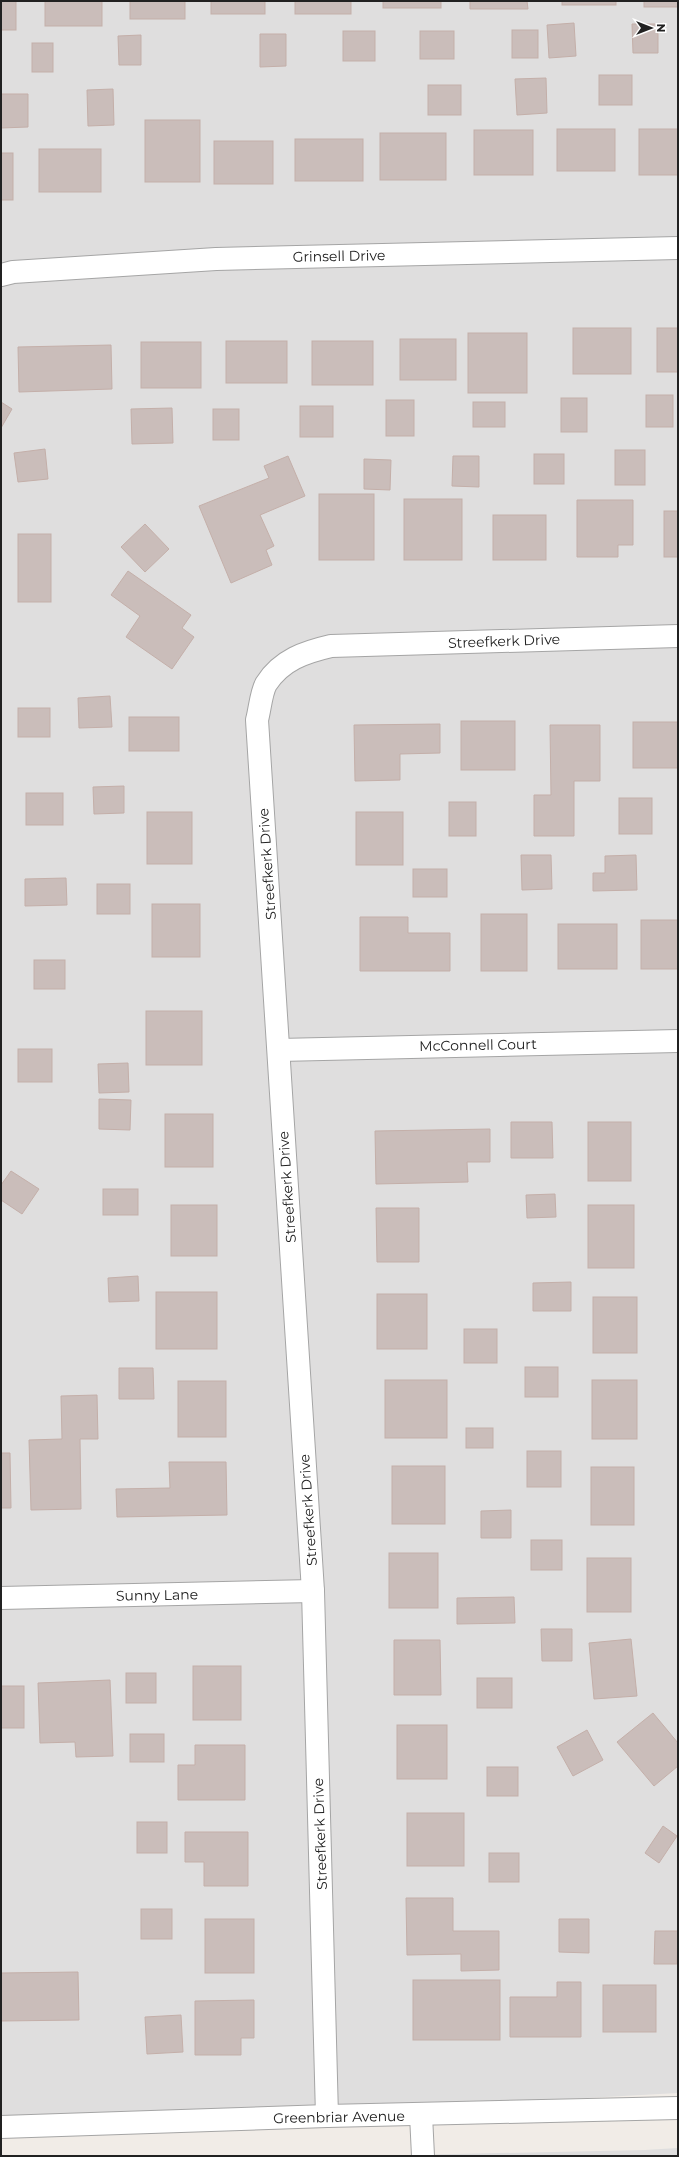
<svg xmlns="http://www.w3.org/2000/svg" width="679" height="2157" font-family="Montserrat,sans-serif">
  <rect width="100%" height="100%" fill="#f1ece7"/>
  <g fill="#dfdede">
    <polygon points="1,1 678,1 678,2093 140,2122 1,2126"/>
    <polygon points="678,2148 678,2156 362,2156 645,2150"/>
  </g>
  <g fill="#cabdba" stroke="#c4afa9">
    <rect x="1" y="1" width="15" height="29"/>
    <rect x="45" y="1" width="57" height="25"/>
    <rect x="130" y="1" width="55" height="18"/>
    <rect x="211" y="1" width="54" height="13"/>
    <rect x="295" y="1" width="56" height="13"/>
    <rect x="383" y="1" width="58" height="7"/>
    <polygon points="470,1 527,1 528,9 470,9"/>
    <rect x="562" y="1" width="54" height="4"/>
    <rect x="644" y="1" width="34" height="6"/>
    <polygon points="574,23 576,56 549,58 547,25"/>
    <polygon points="632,24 658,24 658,53 633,53"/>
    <rect x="512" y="30" width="26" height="28"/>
    <rect x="343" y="31" width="32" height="30"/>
    <rect x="420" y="31" width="34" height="28"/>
    <polygon points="260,34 286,34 286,66 260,67"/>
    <polygon points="141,35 141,65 119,65 118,36"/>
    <rect x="32" y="43" width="21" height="29"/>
    <rect x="599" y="75" width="33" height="30"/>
    <polygon points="546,78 547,113 517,115 515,79"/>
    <rect x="428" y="85" width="33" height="30"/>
    <polygon points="113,89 114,125 88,126 87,90"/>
    <polygon points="1,94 28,94 28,127 1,128"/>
    <rect x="145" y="120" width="55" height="62"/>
    <rect x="557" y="129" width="58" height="42"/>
    <rect x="639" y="129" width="39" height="46"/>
    <rect x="474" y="130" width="59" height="45"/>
    <rect x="380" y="133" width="66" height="47"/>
    <rect x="295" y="139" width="68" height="42"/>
    <rect x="214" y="141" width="59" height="43"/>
    <rect x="39" y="149" width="62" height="43"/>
    <rect x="1" y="153" width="12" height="47"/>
    <rect x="573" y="328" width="58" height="46"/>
    <rect x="657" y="328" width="21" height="44"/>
    <rect x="468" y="333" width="59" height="60"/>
    <rect x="400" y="339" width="56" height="41"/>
    <rect x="226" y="341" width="61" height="42"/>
    <rect x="312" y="341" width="61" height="44"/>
    <rect x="141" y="342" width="60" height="46"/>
    <polygon points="111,345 112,389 19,392 18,347"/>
    <rect x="646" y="395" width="27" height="32"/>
    <rect x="561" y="398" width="26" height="34"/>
    <rect x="386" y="400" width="28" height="36"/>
    <polygon points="1,402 12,409 1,428"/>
    <rect x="473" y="402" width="32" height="25"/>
    <rect x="300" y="406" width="33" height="31"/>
    <polygon points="172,408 173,443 132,444 131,409"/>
    <rect x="213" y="409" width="26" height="31"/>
    <polygon points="45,449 48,479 18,482 14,453"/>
    <rect x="615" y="450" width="30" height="35"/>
    <rect x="534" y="454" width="30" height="30"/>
    <polygon points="288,456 305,496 260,515 274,546 266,550 272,565 231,583 199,506 269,478 264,466"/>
    <polygon points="453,456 479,456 479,487 452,486"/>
    <polygon points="364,459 391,460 390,490 364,489"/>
    <rect x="319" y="494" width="55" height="66"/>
    <rect x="404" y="499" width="58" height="61"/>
    <polygon points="577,500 633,500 633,545 618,545 618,557 577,557"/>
    <rect x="664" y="511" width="14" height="46"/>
    <rect x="493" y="515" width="53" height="45"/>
    <polygon points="145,524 169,549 145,572 121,547"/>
    <rect x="18" y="534" width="33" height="68"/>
    <polygon points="128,571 191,615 182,628 194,637 172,669 126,637 140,616 111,595"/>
    <polygon points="110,696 112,727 79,728 78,698"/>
    <rect x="18" y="708" width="32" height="29"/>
    <rect x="129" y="717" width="50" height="34"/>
    <rect x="461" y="721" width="54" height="49"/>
    <rect x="633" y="722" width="45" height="46"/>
    <polygon points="440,724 440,753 400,754 400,780 355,781 354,725"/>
    <polygon points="550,725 600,725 600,781 574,781 574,836 534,836 534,795 551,795"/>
    <polygon points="124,786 124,813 94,814 93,787"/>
    <rect x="26" y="793" width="37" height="32"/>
    <rect x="619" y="798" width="33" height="36"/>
    <rect x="449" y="802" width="27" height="34"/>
    <rect x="147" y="812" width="45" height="52"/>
    <rect x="356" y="812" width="47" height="53"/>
    <polygon points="521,855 551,855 552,889 522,890"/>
    <polygon points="636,855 637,890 593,891 593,873 605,873 605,856"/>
    <rect x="413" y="869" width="34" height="28"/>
    <polygon points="66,878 67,905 25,906 25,879"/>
    <rect x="97" y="884" width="33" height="30"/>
    <rect x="152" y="904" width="48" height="53"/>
    <rect x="481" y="914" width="46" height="57"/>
    <polygon points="360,917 408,917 408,933 450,933 450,971 360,971"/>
    <rect x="641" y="920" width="37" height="49"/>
    <rect x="558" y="924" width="59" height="45"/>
    <rect x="34" y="960" width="31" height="29"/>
    <rect x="146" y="1011" width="56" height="54"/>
    <rect x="18" y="1049" width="34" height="33"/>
    <polygon points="128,1063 129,1092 99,1093 98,1064"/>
    <polygon points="99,1099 131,1100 130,1130 99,1129"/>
    <rect x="165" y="1114" width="48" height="53"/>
    <polygon points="511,1122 552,1122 553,1158 511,1158"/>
    <rect x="588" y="1122" width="43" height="59"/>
    <polygon points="490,1129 490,1162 467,1162 468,1182 376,1184 375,1131"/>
    <polygon points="11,1171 39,1189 22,1214 1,1200 1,1185"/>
    <rect x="103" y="1189" width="35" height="26"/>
    <polygon points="555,1194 556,1217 527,1218 526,1195"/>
    <rect x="171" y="1205" width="46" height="51"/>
    <rect x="588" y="1205" width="46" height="63"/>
    <polygon points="376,1208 419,1208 419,1262 377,1262"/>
    <polygon points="138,1276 139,1301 109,1302 108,1278"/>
    <polygon points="571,1282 571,1311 533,1311 533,1283"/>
    <rect x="156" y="1292" width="61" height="57"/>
    <rect x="377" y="1294" width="50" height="55"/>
    <rect x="593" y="1297" width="44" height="56"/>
    <rect x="464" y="1329" width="33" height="34"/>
    <rect x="525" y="1367" width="33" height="30"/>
    <polygon points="119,1368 153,1368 154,1399 119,1399"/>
    <rect x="385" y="1380" width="62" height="58"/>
    <rect x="592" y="1380" width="45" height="59"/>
    <rect x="178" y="1381" width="48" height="56"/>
    <polygon points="97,1395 98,1439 80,1439 81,1509 31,1510 29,1440 62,1439 61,1396"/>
    <rect x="466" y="1428" width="27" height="20"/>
    <rect x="527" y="1451" width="34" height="36"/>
    <polygon points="1,1453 10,1453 11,1508 1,1508"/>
    <polygon points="169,1462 226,1462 227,1515 117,1517 116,1489 170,1488"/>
    <rect x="392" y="1466" width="53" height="58"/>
    <rect x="591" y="1467" width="43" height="58"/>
    <polygon points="511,1510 511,1538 481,1538 481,1511"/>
    <rect x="531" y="1540" width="31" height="30"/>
    <rect x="389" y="1553" width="49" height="55"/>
    <rect x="587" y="1558" width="44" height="54"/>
    <polygon points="514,1597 515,1623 457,1624 457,1598"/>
    <polygon points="541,1629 572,1629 572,1661 542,1661"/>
    <polygon points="631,1639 637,1696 594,1699 589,1643"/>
    <polygon points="394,1640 440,1640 441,1695 394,1695"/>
    <rect x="193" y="1666" width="48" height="54"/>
    <rect x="126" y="1673" width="30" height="30"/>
    <rect x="477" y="1678" width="35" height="30"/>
    <polygon points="110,1680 113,1756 76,1757 75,1742 40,1743 38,1683"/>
    <rect x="1" y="1686" width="23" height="42"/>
    <polygon points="653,1713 678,1743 678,1766 654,1786 617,1742"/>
    <rect x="397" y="1725" width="50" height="54"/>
    <polygon points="587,1730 603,1760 573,1776 557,1747"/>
    <rect x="130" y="1734" width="34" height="28"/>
    <polygon points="195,1745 245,1745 245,1800 178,1800 178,1765 195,1765"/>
    <rect x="487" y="1767" width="31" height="29"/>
    <rect x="407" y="1813" width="57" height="53"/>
    <rect x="137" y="1822" width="30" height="31"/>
    <polygon points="663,1826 677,1836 659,1863 645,1853"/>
    <polygon points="185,1832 248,1832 248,1886 204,1886 204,1862 185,1862"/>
    <rect x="489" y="1853" width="30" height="29"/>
    <polygon points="406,1898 453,1898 453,1931 499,1931 499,1970 461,1971 461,1954 407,1955"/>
    <rect x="141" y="1909" width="31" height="30"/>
    <rect x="205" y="1919" width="49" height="54"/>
    <polygon points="559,1919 589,1919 589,1953 559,1952"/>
    <polygon points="655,1931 678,1931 677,1964 654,1964"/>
    <polygon points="78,1972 79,2020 1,2021 1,1973"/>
    <rect x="413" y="1980" width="87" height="60"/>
    <polygon points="557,1982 581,1982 581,2037 510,2037 510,1997 557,1997"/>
    <rect x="603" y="1985" width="53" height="47"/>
    <polygon points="254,2000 254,2038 241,2038 241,2055 195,2055 195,2001"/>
    <polygon points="181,2015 183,2052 147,2054 145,2017"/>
  </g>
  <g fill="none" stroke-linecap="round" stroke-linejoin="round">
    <defs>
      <g id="minor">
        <polyline points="1,275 13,272 216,259 678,248"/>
        <polyline points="279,1050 678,1041"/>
        <polyline points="1,1598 313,1591"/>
        <polyline points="421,2115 423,2156"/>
        <path d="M 327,2116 L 313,1591 L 257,720 C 260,709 261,693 266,684 C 281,660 305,652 331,646 L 678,636"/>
        <polyline points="1,2127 327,2116 678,2108"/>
      </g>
    </defs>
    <use href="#minor" stroke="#a5a5a5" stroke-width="24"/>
    <use href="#minor" stroke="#fff" stroke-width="22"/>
  </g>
  <g text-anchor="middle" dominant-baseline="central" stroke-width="3" stroke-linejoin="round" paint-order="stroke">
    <g font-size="14" fill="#212121" stroke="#fff">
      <text transform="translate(339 256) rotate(-1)">Grinsell Drive</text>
      <text transform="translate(504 641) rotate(-2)">Streefkerk Drive</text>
      <text transform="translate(267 864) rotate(-94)">Streefkerk Drive</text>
      <text transform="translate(478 1045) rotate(-1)">McConnell Court</text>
      <text transform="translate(287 1187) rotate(-94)">Streefkerk Drive</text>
      <text transform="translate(308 1510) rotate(-94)">Streefkerk Drive</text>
      <text transform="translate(157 1595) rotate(-1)">Sunny Lane</text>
      <text transform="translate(320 1834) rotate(-92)">Streefkerk Drive</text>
      <text transform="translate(339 2117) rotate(-1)">Greenbriar Avenue</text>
    </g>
  </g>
  <rect width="679" height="2157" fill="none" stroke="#212121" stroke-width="4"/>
  <g transform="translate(651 28) rotate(90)" stroke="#ffffff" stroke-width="3" paint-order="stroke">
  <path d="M0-3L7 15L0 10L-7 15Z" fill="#212121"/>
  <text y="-6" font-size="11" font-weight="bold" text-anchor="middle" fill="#212121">N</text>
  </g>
</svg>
